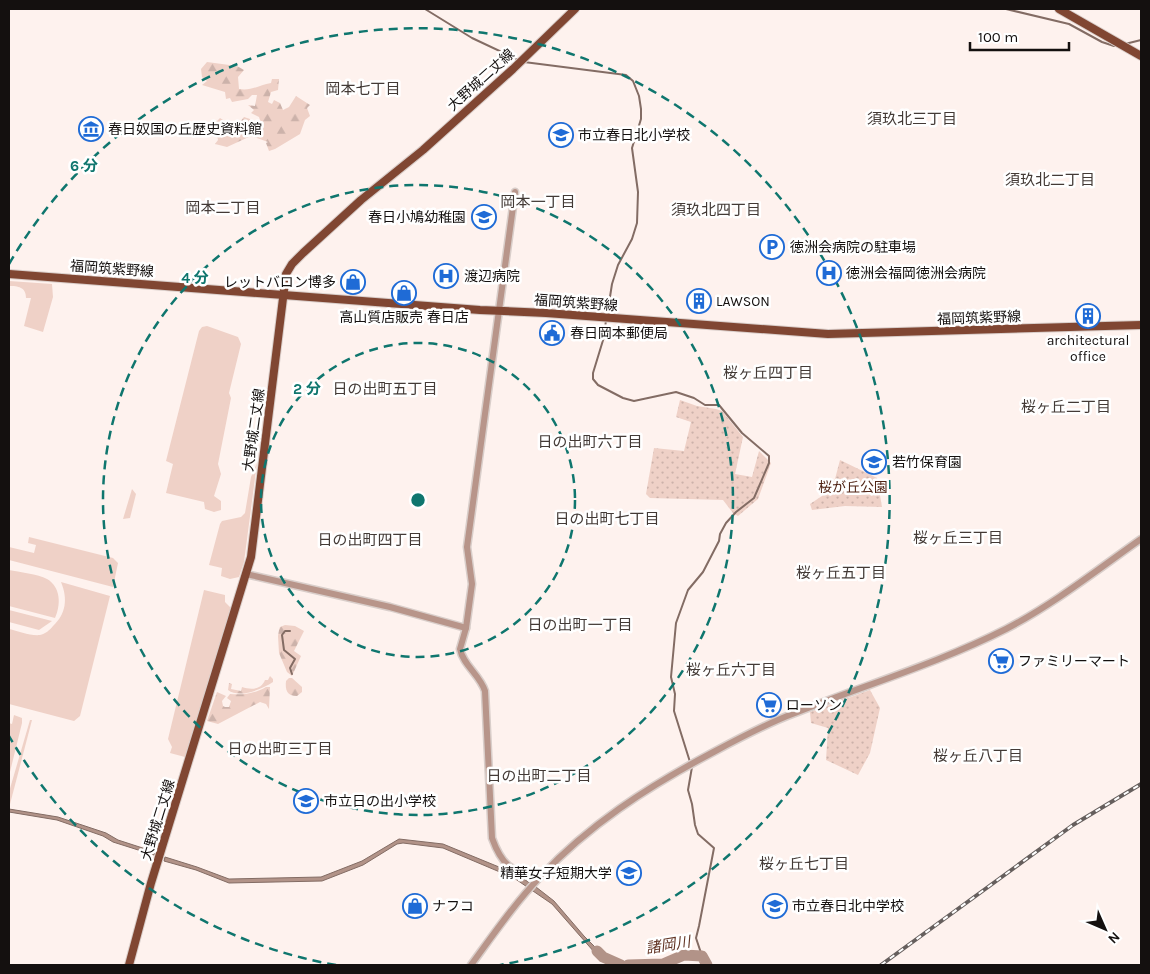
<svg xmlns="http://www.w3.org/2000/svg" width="1150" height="974" font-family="Karla,'Noto Sans JP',sans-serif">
  <defs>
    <pattern id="forest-firs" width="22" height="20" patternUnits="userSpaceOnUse" patternTransform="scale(1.25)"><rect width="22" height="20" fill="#efd1c7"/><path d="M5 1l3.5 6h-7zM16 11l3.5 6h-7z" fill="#ccb2aa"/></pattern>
    <pattern id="park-dots" width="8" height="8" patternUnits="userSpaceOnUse" patternTransform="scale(1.25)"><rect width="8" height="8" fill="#efd1c7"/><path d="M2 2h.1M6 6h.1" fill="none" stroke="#ccb2aa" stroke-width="1.8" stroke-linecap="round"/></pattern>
  </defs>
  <rect width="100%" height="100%" fill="#fef2ee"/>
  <g fill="#efd1c7">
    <path d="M 9,281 L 52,284 L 53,297 L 43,332 L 24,326 L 31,298 L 26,298 C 26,287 18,286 9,286 Z"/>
    <polygon points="207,326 238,337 241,344 229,393 231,398 218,464 221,474 214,496 221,501 221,510 214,512 205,509 204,502 166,493 173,464 166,461 199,331 202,327"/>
    <polygon points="257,463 244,562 239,577 230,579 221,576 222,568 209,565 220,524 222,521 241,517 245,513 251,477"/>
    <polygon points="132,489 136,494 130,518 123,519"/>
    <polygon points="29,537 113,558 118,563 113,587 9,560 9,547 34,553 36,545 28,543"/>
    <path d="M 9,570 C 19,572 38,574 47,579 C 61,587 61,605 55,618 L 9,606 Z"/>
    <path d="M 61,582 L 110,596 L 80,716 L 74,721 L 9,704 L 9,629 C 18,631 30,636 40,635 C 45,634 50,630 53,626 C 66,614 68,599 61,582 Z"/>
    <polygon points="204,590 225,595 225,602 231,608 185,757 170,753 172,747 168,739"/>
    <polygon points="9,610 52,621 39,630 9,622"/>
    <polygon points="14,715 22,718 22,723 9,776 9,723 12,724"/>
    <polygon points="30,720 32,720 9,808 9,792"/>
  </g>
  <g fill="url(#forest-firs)">
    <path d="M 207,62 L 237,66 L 244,70 L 238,77 L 239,89 C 252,91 259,85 271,83 L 272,79 L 279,79 L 278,90 L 271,92 L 268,102 L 272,104 L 274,100 L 280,103 L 283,110 L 289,107 L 296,96 L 310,105 L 307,108 L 310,116 L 305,120 L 300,134 L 275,149 L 269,151 L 266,143 L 268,142 L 251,136 L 227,147 L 215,144 L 218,140 L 217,135 L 218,133 L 215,123 L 220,118 L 223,120 L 225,131 L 227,129 L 233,133 L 233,128 L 238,126 L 242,128 L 240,122 L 244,117 L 250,119 L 249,130 L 257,132 L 261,123 L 259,117 L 251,113 L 254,110 L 248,105 L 255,106 L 257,95 L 252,95 L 248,99 L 232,102 L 230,98 L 226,99 L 225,92 L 202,85 L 207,81 L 202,77 L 201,69 Z"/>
    <polygon points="285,625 295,626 304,631 294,651 301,656 292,676 287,672 279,653 278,636 279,630 280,627"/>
    <path d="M 270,676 L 273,679 L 273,682 C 262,689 240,699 228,690 L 229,683 L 232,684 L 231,689 L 241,691 L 242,687 C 251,690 261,690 265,680 L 268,680 Z"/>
    <path d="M 289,678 L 292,678 L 302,687 L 302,692 L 297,696 C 287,696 285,690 286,681 Z"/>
    <path d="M 266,687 L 270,687 L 269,709 L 266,704 L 260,702 L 218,724 L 207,721 L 217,692 L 226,696 L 222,701 L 223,706 L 225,707 L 229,707 L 231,701 L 227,698 L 230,694 C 242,695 254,694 266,687 Z"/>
  </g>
  <g fill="url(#park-dots)">
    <polygon points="680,400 697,406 716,409 722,411 743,437 735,474 752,477 759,451 771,463 758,499 738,516 733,513 723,500 650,498 646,494 654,448 684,451 691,422 676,417"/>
    <polygon points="840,460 877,478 882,507 845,506 812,510 810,504 822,496 827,487 835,479"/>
    <polygon points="870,690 880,708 870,753 858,775 826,760 828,728 811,723 810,712"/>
  </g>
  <g fill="#b29388" stroke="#836c64">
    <polygon points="9,809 58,817 106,833 118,840 155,852 154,855 113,842 103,836 57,820 9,812"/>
    <polygon points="399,839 443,844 516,874 536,887 554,901 584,936 598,950 595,953 552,904 514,878 443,848 403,843 397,844 363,865 322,881 229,883 196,870 164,861 165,857 197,867 229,879 321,877 362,861"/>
  </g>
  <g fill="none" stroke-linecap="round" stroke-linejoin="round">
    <g stroke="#836c64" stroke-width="2">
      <polyline points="425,9 472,38 519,60"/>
      <polyline points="1006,9 1069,24 1102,42 1114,46 1118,46"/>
      <polyline points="1125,44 1141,40"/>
      <polyline points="524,62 626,75 633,81 639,96 641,109 641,119 632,148 638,192 637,223 632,239 618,265 612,284 607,316"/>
      <polyline points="606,320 604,337 593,373 593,379 598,385 623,398 634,401 676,392 694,398 705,405 719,405 742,433 769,456 769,463 754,498 736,512 726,523 720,534 719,541 703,572 688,590 676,623 671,677 675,694 674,711 690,762"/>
      <polyline points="290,631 285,631 282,635 284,650 295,659 290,668 292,674"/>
      <polyline points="692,767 688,790 692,804 695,825 698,834 714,848 699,926 696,938 702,956"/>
    </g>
    <g stroke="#b29388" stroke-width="11">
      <polyline points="597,951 603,957 621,965"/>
      <polyline points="628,965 663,964 684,955 702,956 707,965"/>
    </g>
    <defs>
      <g id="minor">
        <path d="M 515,192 L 467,547 L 472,584 L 466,628 L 460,649 C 463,665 480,675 485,691 L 492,838 C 502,866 511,870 537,879"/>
        <polyline points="246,574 390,607 466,628"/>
        <path d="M 471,965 C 493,935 515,903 541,876 C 589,825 646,788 708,755 C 736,740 765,724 795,713 C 865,685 939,663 1006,629 C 1054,604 1097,570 1141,539"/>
      </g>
      <g id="major">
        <polyline points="1059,9 1141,56"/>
        <polyline points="9,274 480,310 546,313 828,334 1141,325"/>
        <polyline points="129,965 151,883 251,557 286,274 292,264 303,253 361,200 423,150 513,69 575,9"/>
      </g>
    </defs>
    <use href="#minor" stroke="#d9ceca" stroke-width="9"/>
    <use href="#major" stroke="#d9ceca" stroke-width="10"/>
    <use href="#minor" stroke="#b8958a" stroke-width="6"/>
    <use href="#major" stroke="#804632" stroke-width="8"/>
    <defs>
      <polyline id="rail" points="881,965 1073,825 1141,784"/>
    </defs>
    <use href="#rail" stroke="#665f5d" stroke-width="4"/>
    <use href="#rail" stroke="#fff" stroke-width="2" stroke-dasharray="5.5" stroke-linecap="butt"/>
  </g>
  <g fill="none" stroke="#0f766e" stroke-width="2.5" stroke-dasharray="9 6">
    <circle cx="418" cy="500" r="157"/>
    <circle cx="418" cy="500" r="315"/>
    <path d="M336 965A472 472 0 0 1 9 736M9 264A472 472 0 1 1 500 965"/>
  </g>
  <defs>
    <symbol id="museum-ring" viewBox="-11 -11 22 22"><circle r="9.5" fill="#fff" stroke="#1f6bd6" stroke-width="1.5"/><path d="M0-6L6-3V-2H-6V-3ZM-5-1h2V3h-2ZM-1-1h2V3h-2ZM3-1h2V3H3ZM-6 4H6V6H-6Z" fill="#1f6bd6"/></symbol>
    <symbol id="school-ring" viewBox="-11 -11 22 22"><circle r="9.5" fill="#fff" stroke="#1f6bd6" stroke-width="1.5"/><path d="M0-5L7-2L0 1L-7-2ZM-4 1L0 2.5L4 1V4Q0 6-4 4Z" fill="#1f6bd6"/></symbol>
    <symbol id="parking-ring" viewBox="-11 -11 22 22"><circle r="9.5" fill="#fff" stroke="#1f6bd6" stroke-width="1.5"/><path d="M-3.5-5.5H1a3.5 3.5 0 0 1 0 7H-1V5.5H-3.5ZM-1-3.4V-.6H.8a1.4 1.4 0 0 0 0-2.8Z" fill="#1f6bd6"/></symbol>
    <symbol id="hospital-ring" viewBox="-11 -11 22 22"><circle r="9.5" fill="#fff" stroke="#1f6bd6" stroke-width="1.5"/><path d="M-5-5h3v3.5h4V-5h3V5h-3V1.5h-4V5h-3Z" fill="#1f6bd6"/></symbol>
    <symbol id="shop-ring" viewBox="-11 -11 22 22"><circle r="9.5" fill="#fff" stroke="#1f6bd6" stroke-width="1.5"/><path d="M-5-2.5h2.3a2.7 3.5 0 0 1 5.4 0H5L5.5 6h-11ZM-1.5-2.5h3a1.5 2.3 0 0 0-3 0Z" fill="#1f6bd6"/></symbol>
    <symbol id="building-ring" viewBox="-11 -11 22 22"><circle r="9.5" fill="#fff" stroke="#1f6bd6" stroke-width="1.5"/><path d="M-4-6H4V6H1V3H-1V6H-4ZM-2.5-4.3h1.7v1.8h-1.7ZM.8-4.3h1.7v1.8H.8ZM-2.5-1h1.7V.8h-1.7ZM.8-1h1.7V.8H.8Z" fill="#1f6bd6"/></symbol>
    <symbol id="civic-ring" viewBox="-11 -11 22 22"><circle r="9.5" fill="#fff" stroke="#1f6bd6" stroke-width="1.5"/><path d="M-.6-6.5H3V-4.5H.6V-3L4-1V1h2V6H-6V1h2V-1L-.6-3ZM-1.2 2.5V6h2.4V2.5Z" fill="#1f6bd6"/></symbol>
    <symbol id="supermarket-ring" viewBox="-11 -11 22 22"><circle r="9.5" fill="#fff" stroke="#1f6bd6" stroke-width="1.5"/><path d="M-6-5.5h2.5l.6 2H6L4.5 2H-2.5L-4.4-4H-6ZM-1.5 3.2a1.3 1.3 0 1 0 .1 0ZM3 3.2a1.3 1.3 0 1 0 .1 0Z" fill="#1f6bd6"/></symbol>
    <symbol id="university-ring" viewBox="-11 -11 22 22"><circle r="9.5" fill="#fff" stroke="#1f6bd6" stroke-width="1.5"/><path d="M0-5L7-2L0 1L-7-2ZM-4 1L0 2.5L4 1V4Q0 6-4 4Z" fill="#1f6bd6"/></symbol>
  </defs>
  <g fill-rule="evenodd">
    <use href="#museum-ring" x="77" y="115" width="28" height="28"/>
    <use href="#school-ring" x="547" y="121" width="28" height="28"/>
    <use href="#school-ring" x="470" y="203" width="28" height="28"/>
    <use href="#parking-ring" x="758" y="233" width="28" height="28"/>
    <use href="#hospital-ring" x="815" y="259" width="28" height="28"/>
    <use href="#hospital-ring" x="432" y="262" width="28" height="28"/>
    <use href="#shop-ring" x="339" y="268" width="28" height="28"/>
    <use href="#shop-ring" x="390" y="279" width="28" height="28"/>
    <use href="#building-ring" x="685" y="287" width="28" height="28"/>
    <use href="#building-ring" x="1074" y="302" width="28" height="28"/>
    <use href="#civic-ring" x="538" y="319" width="28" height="28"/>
    <use href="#school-ring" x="860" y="448" width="28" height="28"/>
    <use href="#supermarket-ring" x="987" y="647" width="28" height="28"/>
    <use href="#supermarket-ring" x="755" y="691" width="28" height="28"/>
    <use href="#school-ring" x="292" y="787" width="28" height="28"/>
    <use href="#university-ring" x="615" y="859" width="28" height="28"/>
    <use href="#shop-ring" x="401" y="892" width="28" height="28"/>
    <use href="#school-ring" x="761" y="892" width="28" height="28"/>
  </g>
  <g text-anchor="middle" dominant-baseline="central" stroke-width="5" stroke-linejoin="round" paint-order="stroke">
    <g font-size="14" fill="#14100f" stroke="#fff">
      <text transform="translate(481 80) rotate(-42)">大野城二丈線</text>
      <text transform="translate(112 269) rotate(4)">福岡筑紫野線</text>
      <text transform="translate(576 303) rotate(4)">福岡筑紫野線</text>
      <text transform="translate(979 318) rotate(-2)">福岡筑紫野線</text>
      <text transform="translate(254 430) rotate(-82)">大野城二丈線</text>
      <text transform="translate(158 820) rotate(-73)">大野城二丈線</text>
    </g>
    <g font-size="14" fill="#14100f" stroke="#fff" text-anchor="start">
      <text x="108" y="129">春日奴国の丘歴史資料館</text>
      <text x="578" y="135">市立春日北小学校</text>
      <text x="466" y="217" text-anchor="end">春日小鳩幼稚園</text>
      <text x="790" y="247">徳洲会病院の駐車場</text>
      <text x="846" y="273">徳洲会福岡徳洲会病院</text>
      <text x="464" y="276">渡辺病院</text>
      <text x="336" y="282" text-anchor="end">レットバロン博多</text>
      <text x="716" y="301">LAWSON</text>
      <text x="404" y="317" text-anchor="middle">高山質店販売 春日店</text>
      <text x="570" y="333">春日岡本郵便局</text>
      <text x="1088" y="340" text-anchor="middle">architectural<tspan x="1088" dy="16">office</tspan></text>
      <text x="892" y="462">若竹保育園</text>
      <text x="1018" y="661">ファミリーマート</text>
      <text x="786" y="705">ローソン</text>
      <text x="324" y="801">市立日の出小学校</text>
      <text x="612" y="873" text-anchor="end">精華女子短期大学</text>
      <text x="432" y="906">ナフコ</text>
      <text x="792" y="906">市立春日北中学校</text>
    </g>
    <g font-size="14" fill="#512516" stroke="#fff">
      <text x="853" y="487">桜が丘公園</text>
    </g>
    <g font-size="15" fill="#433a36" stroke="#fff">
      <text x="363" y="89">岡本七丁目</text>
      <text x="912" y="119">須玖北三丁目</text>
      <text x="1050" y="180">須玖北二丁目</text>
      <text x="538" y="202">岡本一丁目</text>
      <text x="223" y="208">岡本二丁目</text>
      <text x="716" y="210">須玖北四丁目</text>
      <text x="768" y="373">桜ヶ丘四丁目</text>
      <text x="385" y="389">日の出町五丁目</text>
      <text x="1066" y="407">桜ヶ丘二丁目</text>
      <text x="590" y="442">日の出町六丁目</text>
      <text x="607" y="519">日の出町七丁目</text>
      <text x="958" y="538">桜ヶ丘三丁目</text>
      <text x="370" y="540">日の出町四丁目</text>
      <text x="841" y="573">桜ヶ丘五丁目</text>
      <text x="580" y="625">日の出町一丁目</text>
      <text x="731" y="670">桜ヶ丘六丁目</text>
      <text x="280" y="749">日の出町三丁目</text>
      <text x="978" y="756">桜ヶ丘八丁目</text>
      <text x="539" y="776">日の出町二丁目</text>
      <text x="804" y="864">桜ヶ丘七丁目</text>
    </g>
    <g font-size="15" font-style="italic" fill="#623424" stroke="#fff">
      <text transform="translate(668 945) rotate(-9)">諸岡川</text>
    </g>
  </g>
  <circle cx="418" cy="500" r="8" fill="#0f766e" stroke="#fff" stroke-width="2.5"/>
  <g font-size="15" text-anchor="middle" font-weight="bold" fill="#0f766e" stroke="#fff" stroke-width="5" stroke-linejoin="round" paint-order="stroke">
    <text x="84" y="171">6 分</text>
    <text x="195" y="283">4 分</text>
    <text x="307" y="394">2 分</text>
  </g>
  <rect width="1150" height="974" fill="none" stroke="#14100f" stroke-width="20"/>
  <g transform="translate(1105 929) rotate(135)" stroke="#ffffff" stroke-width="4" paint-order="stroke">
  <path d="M0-4L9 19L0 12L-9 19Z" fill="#14100f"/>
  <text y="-8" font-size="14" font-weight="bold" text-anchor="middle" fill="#14100f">N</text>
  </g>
  <path d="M970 42v8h99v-8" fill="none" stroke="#14100f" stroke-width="2.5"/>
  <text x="978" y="42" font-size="15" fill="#14100f" stroke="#ffffff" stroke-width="4" paint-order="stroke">100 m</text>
</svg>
